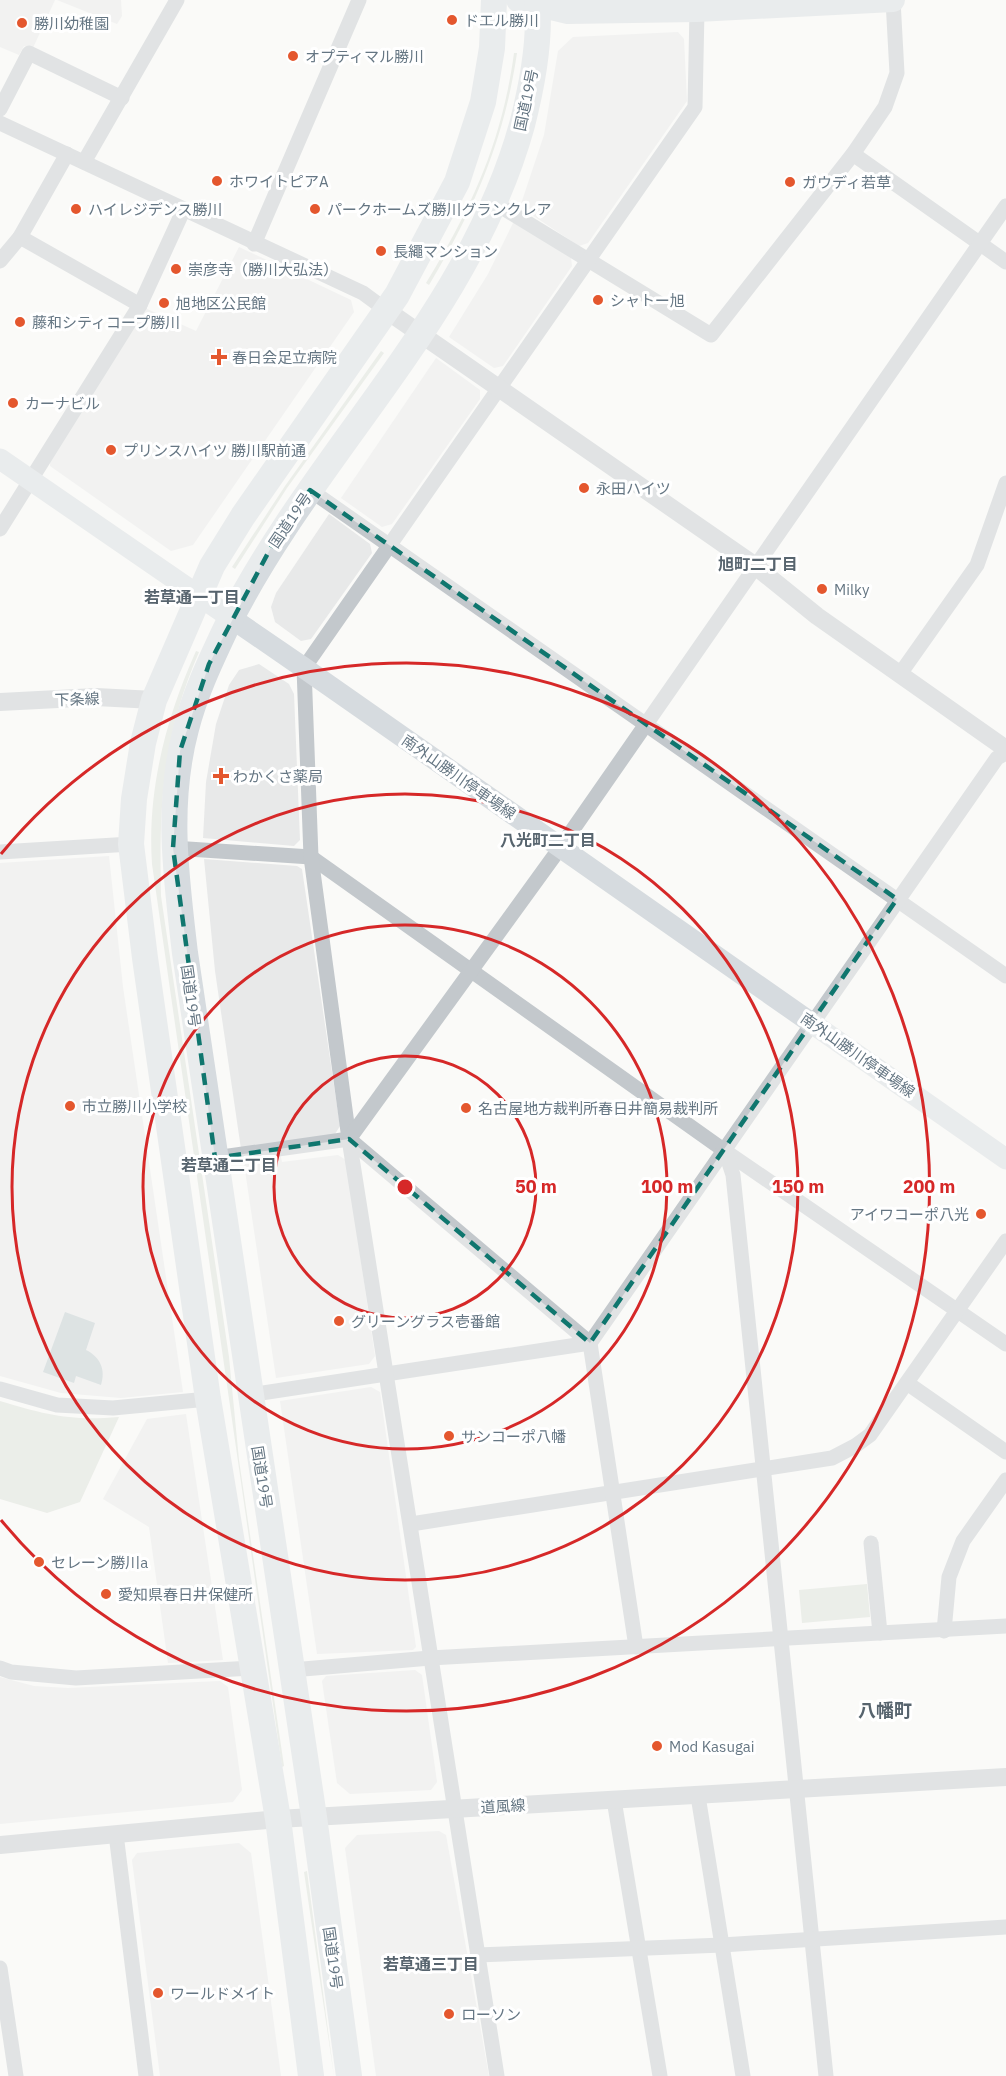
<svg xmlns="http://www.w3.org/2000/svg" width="1006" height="2076" font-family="'IBM Plex Sans','Noto Sans JP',sans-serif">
  <rect width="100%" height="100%" fill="#fafaf8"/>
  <g fill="#e8e9e9">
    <polygon points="0,0 55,0 32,50 24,46 19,55 0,47"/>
    <polygon points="57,0 121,0 122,16 117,24"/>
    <polygon points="678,32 684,39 687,101 588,243 579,246 520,207 544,135 558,51 573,37"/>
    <polygon points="514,221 571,258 572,266 503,366 494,368 449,337 488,274"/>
    <polygon points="239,247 351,300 354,312 193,545 171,551 50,466 50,459 145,308 196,331"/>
    <polygon points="436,358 480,390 480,399 392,524 382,527 341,498"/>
    <polygon points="329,514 370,544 372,553 311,639 301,641 275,622 271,607 276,593"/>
    <polygon points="259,664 289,684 294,694 300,840 294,846 203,838 206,782 216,724 229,685 239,670"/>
    <polygon points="109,856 123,987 183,1392 121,1398 61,1393 0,1376 0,863"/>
    <polygon points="204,859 297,866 302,869 340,1126 335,1134 241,1149 215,971"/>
    <polygon points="280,1153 282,1162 338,1155 346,1160 375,1356 369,1364 276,1378 243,1157"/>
    <polygon points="371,1387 380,1392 416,1647 413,1650 317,1654 280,1401"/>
    <polygon points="186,1414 223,1660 168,1663 149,1527 103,1499 147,1419"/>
    <polygon points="415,1670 422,1675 437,1782 431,1790 350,1794 337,1783 322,1681 326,1676"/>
    <polygon points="0,1677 34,1686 68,1688 220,1681 228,1687 242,1790 233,1802 0,1824"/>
    <polygon points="439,1831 446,1835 489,2076 376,2076 345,1848 357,1835"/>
    <polygon points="239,1843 251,1853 281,2076 160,2076 132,1860 137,1853"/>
  </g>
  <g fill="#dadfd7">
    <path d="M 514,53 L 517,53 C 504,141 474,209 429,285 L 426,283 C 472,207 502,142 514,53 Z"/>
    <polygon points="381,351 384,353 287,488 235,569 232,567 285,486"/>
    <path d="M 196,651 L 199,652 C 162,738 159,804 161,896 L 229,1357 L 239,1460 L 284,1766 L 282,1767 L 152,864 C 147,790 166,718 196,651 Z"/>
    <path d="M 0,1401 C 47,1415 70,1421 119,1417 L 80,1502 L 47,1513 L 0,1499 Z"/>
    <polygon points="867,1584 870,1617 802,1623 799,1590"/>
    <polygon points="307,1871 334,2076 304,1872"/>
  </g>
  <path fill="#bbc7cb" d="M 65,1312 L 95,1323 L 86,1350 C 100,1357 106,1369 101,1385 L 76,1376 L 74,1383 L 43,1372 Z"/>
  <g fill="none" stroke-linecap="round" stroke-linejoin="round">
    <g stroke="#c3c8cc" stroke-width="15">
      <polyline points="0,109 29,53 122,98"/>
      <polyline points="0,123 363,293 386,310"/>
      <polyline points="853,154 1006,262"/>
      <polyline points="84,162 177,0"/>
      <polyline points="495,203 711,335 853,154 885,107 897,73 893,0"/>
      <polyline points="20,237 140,305"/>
      <polyline points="254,244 359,0"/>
      <polyline points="0,261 20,237 67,154"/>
      <polyline points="310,490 1006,976"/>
      <polyline points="0,529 140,305 183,211"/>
      <polyline points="900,674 977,565 1006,483"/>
      <polyline points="173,848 311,857 725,1151 1006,1344"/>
      <polyline points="0,852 131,844"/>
      <polyline points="725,1151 733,1175 826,2076"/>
      <polyline points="215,1158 349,1139"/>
      <polyline points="590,1343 349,1139 311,857 304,668 695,107 697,10"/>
      <polyline points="907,1383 1006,1452"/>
      <polyline points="0,1389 57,1405 113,1408 208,1399"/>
      <polyline points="249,1395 590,1343"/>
      <polyline points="411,1524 832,1458 855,1446 870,1435 1006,1241"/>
      <polyline points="871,1543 880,1633"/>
      <polyline points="944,1631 949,1577 963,1541 1006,1480"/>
      <polyline points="636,1647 590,1343 997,758 1006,753"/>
      <polyline points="0,1668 11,1672 76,1678 252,1668"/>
      <polyline points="292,1670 430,1658 1006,1626"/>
      <polyline points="698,1796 743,2076"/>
      <polyline points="614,1800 660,2076"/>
      <polyline points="116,1834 146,2076"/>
      <polyline points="477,1955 722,1945 1006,1927"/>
      <polyline points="0,1968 16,2076"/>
      <polyline points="497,2076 349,1139 560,848 1006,206"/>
    </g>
    <g stroke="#c3c8cc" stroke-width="18">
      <polyline points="386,310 754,565 817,616 1006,749"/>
      <polyline points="0,702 96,697 154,700"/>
      <polyline points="0,1845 278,1819 1006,1777"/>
    </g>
    <polyline stroke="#d6dbdf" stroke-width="21" points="0,459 304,668 1006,1159"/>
    <polyline stroke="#d6dbdf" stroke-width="24" points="518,0 568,12 697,10 893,0"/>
    <g stroke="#d6dbdf" stroke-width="26">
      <polyline points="311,2076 278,1819 208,1399 145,958 131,844 134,799 143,743 154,700 212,566 243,516 397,295 457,182 483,102 492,48 494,0"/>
      <path d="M 349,2076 L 314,1817 L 185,953 C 176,877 166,804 186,729 C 195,693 211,660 227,626 C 314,452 469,317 522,125 C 532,86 541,40 537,0"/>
    </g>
  </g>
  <path d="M0 0H1006V2076H0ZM 310,490 L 897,899 L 590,1343 L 349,1139 L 215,1158 L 173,848 L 180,751 L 209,664 L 276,538 Z" fill="#fafaf8" fill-opacity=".55" fill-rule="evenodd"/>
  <path fill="none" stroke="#0f766e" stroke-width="4.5" stroke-dasharray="12 8" stroke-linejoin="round" d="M 310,490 L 897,899 L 590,1343 L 349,1139 L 215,1158 L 173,848 L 180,751 L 209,664 L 276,538 Z"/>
  <g fill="none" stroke="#d62828" stroke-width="3">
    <circle cx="405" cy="1187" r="131"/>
    <circle cx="405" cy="1187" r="262"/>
    <circle cx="405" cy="1187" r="393"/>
    <path d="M1 854A524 524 0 1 1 1 1520"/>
  </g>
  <g fill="#e4572e" stroke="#fff" stroke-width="2">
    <circle cx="452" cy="20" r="6"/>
    <circle cx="22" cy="23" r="6"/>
    <circle cx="293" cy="56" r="6"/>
    <circle cx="217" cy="181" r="6"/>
    <circle cx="790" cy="182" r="6"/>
    <circle cx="76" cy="209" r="6"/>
    <circle cx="315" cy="209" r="6"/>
    <circle cx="381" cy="251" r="6"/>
    <circle cx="176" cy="269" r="6"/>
    <circle cx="598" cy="300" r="6"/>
    <circle cx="164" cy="303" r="6"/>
    <circle cx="20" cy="322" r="6"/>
    <path d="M216 348h6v6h6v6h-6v6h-6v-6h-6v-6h6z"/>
    <circle cx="13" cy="403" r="6"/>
    <circle cx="111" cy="450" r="6"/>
    <circle cx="584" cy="488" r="6"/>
    <circle cx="822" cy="589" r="6"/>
    <path d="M218 767h6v6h6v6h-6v6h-6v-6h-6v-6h6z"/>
    <circle cx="70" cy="1106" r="6"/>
    <circle cx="466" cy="1108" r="6"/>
    <circle cx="981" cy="1214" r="6"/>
    <circle cx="339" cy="1321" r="6"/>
    <circle cx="449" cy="1436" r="6"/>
    <circle cx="39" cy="1562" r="6"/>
    <circle cx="106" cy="1594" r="6"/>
    <circle cx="657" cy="1746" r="6"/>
    <circle cx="158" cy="1993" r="6"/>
    <circle cx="449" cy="2014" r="6"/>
  </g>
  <g text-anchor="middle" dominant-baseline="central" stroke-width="6" stroke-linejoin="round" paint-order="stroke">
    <g font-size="15" fill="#657683" stroke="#fff" text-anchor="start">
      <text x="464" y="20">ドエル勝川</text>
      <text x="34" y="23">勝川幼稚園</text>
      <text x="305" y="56">オプティマル勝川</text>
      <text x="229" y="181">ホワイトピアA</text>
      <text x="802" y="182">ガウディ若草</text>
      <text x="88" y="209">ハイレジデンス勝川</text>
      <text x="327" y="209">パークホームズ勝川グランクレア</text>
      <text x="393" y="251">長繩マンション</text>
      <text x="188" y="269">崇彦寺（勝川大弘法）</text>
      <text x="610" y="300">シャトー旭</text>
      <text x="176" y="303">旭地区公民館</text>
      <text x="32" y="322">藤和シティコープ勝川</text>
      <text x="232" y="357">春日会足立病院</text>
      <text x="25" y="403">カーナビル</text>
      <text x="123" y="450">プリンスハイツ 勝川駅前通</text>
      <text x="596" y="488">永田ハイツ</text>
      <text x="834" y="589">Milky</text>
      <text x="233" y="776">わかくさ薬局</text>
      <text x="82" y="1106">市立勝川小学校</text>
      <text x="478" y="1108">名古屋地方裁判所春日井簡易裁判所</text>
      <text x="969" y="1214" text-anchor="end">アイワコーポ八光</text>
      <text x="351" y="1321">グリーングラス壱番館</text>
      <text x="461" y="1436">サンコーポ八幡</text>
      <text x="51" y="1562">セレーン勝川a</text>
      <text x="118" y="1594">愛知県春日井保健所</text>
      <text x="669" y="1746">Mod Kasugai</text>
      <text x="170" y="1993">ワールドメイト</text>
      <text x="461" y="2014">ローソン</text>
    </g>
    <g font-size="15" fill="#657683" stroke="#fff">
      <text transform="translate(526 100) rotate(-78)">国道19号</text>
      <text transform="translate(290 520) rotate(-56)">国道19号</text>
      <text transform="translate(77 699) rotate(-2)">下条線</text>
      <text transform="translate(459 777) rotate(35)">南外山勝川停車場線</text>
      <text transform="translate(191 996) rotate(82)">国道19号</text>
      <text transform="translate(858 1055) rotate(35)">南外山勝川停車場線</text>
      <text transform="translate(262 1477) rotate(81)">国道19号</text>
      <text transform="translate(503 1806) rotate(-3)">道風線</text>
      <text transform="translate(333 1958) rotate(82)">国道19号</text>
    </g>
    <g font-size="16" font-weight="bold" fill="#57646e" stroke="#fff">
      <text x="758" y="564">旭町二丁目</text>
      <text x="192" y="597">若草通一丁目</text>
      <text x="548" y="840">八光町二丁目</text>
      <text x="229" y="1165">若草通二丁目</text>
      <text x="431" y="1964">若草通三丁目</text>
    </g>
    <g font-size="18" font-weight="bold" fill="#57646e" stroke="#fff">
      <text x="885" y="1710">八幡町</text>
    </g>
  </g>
  <circle cx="405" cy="1187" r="9" fill="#d62828" stroke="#fff" stroke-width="3"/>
  <g font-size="18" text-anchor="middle" font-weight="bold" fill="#d62828" stroke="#fff" stroke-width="6" stroke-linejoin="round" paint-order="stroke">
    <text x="536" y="1193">50 m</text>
    <text x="667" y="1193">100 m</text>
    <text x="798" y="1193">150 m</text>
    <text x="929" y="1193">200 m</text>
  </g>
</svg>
